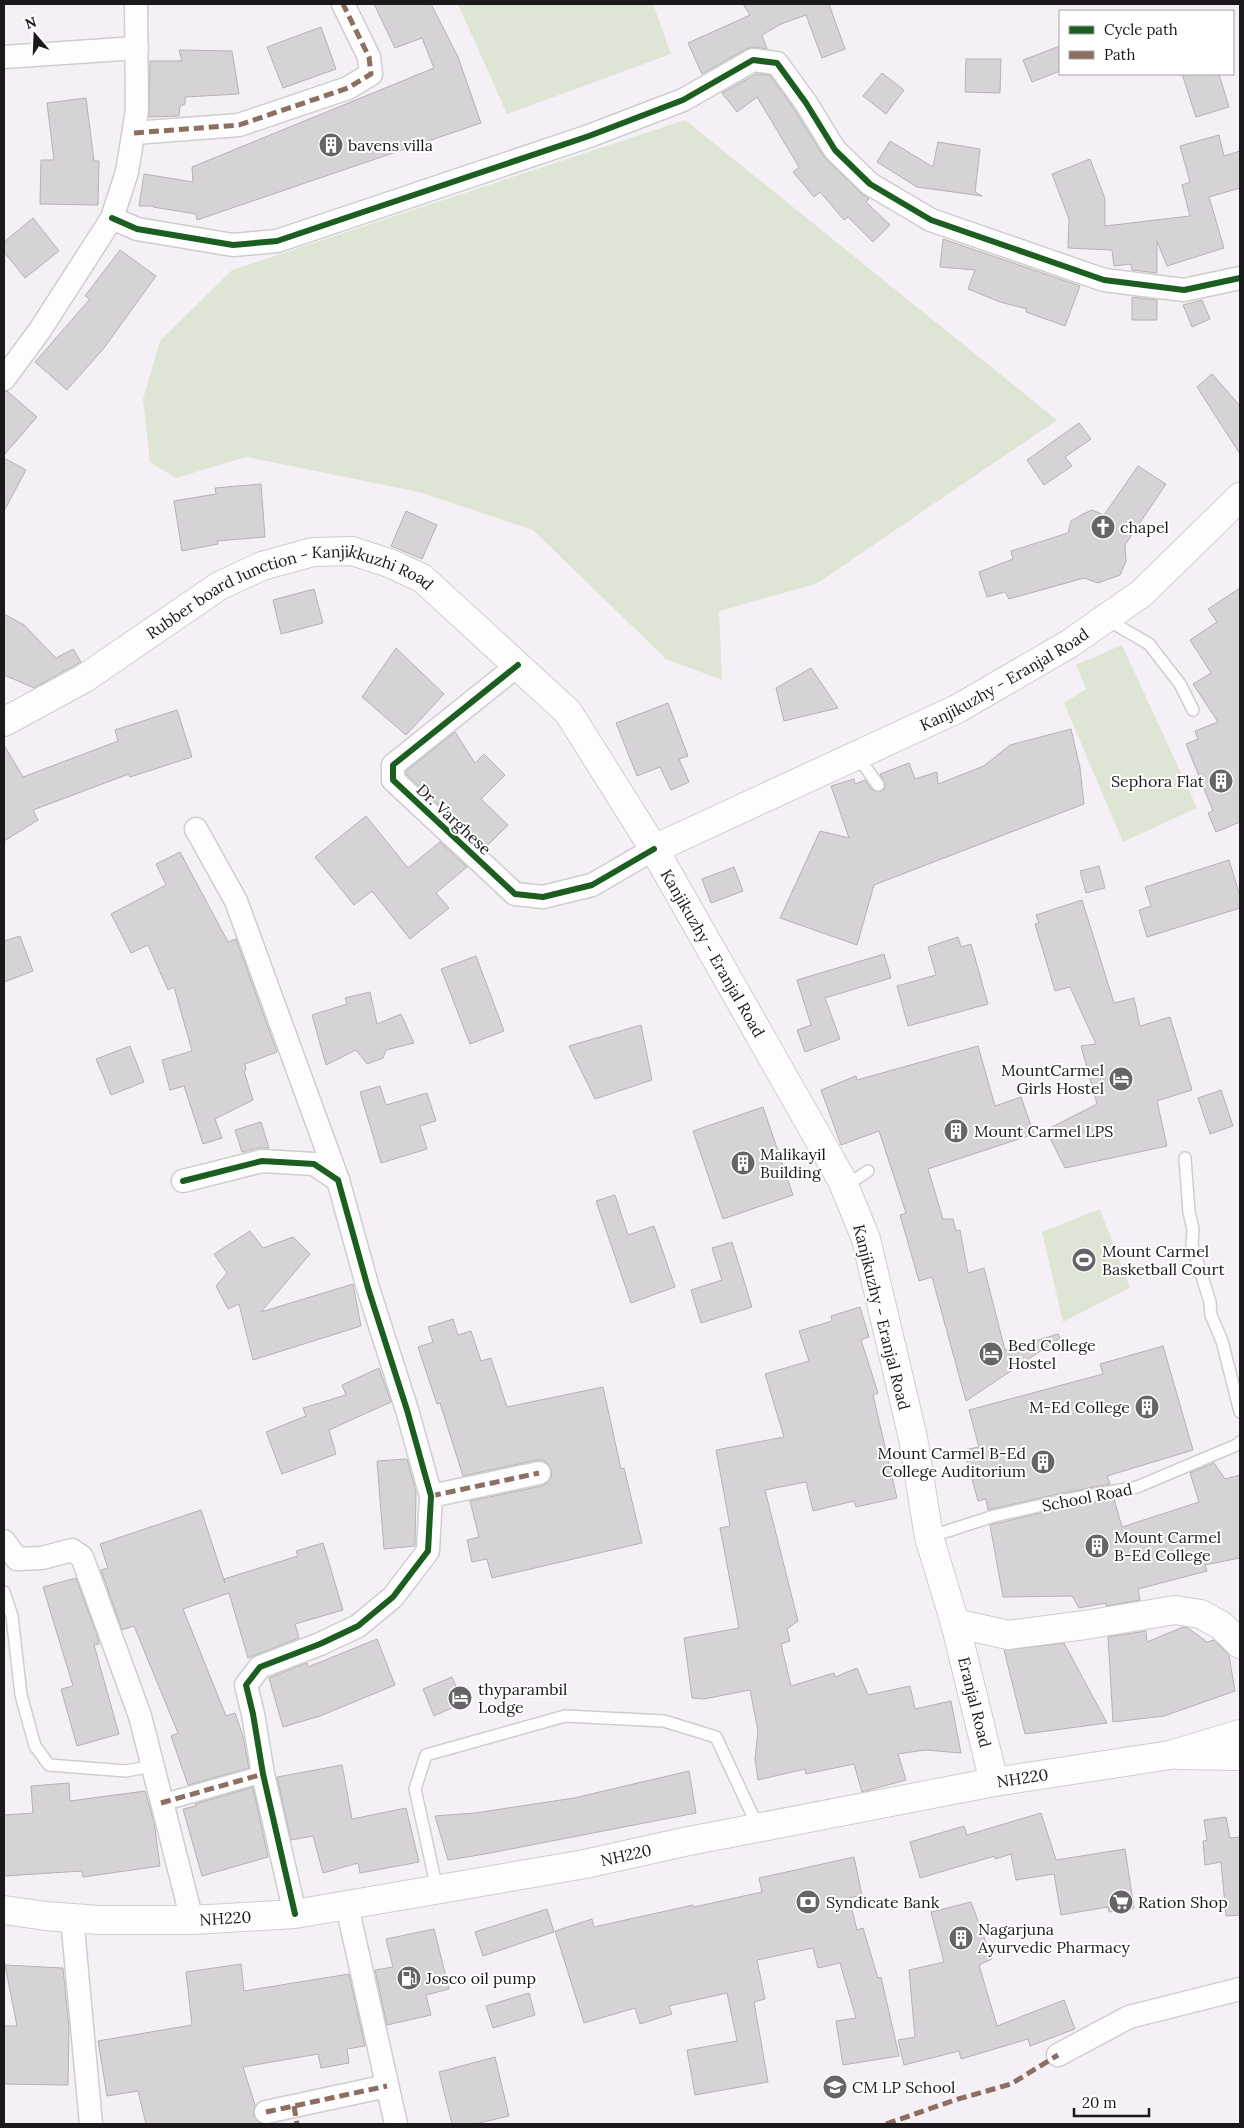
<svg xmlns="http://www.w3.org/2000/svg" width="1244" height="2128" font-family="Lora,serif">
  <rect width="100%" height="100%" fill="#f5f0f5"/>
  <g fill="#dfe5d5">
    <polygon points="458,4 653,4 671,54 507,114"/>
    <polygon points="685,120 1057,420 816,584 719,611 722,680 666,659 533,530 419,492 246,457 176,478 150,462 143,399 160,341 232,270"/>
    <polygon points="1122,645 1197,808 1123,842 1064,703 1086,689 1076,665"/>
    <polygon points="1100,1209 1130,1288 1063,1322 1042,1232"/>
  </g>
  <g fill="#d6d3d6" stroke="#b5b1b5">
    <polygon points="374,4 431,4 458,57 481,123 197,220 196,214 153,207 154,206 139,206 144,174 193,182 192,167 434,68 422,38 395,48"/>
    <polygon points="743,4 829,4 845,49 822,58 806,15 781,24 762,35 767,49 755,47 746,49 702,74 688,43 750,15"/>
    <polygon points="321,27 336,69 283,88 267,47"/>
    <polygon points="1060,46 1060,71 1032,82 1023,60"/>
    <polygon points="179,50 232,51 239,94 185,97 185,104 180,106 179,116 149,117 150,61 182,61"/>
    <polygon points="966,59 1001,59 1000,93 965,92"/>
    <polygon points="882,73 904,90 886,114 863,96"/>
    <polygon points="756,74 770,75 792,106 824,157 861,193 869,199 866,202 890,225 873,242 848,217 844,220 820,192 814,197 793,172 799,167 757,97 737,112 722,93"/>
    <polygon points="1182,74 1219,74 1229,107 1196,117"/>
    <polygon points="86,98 94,161 99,161 98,205 40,204 41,160 54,160 47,103"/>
    <polygon points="1219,135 1224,156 1240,151 1240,188 1209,197 1224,248 1167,266 1157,241 1157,273 1132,270 1131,264 1114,266 1112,250 1068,248 1069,219 1052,174 1090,159 1105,199 1105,226 1190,216 1182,185 1190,182 1180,146"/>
    <polygon points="890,141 933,167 938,142 980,149 975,192 982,196 917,187 877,162"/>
    <polygon points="33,218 59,251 25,278 4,252 4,242"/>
    <polygon points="943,239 1080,286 1065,326 1026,312 1027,309 1000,302 968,289 975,270 940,267"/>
    <polygon points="120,250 156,276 104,348 67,390 35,362 90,299 85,296"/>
    <polygon points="1132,297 1157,300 1157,320 1132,320"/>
    <polygon points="1202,300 1210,319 1192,327 1183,305"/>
    <polygon points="1212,374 1240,406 1240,454 1197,387"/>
    <polygon points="7,391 37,417 4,455 4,392"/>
    <polygon points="1079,423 1091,439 1065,457 1072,466 1044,485 1027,460"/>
    <polygon points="4,458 26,470 4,511"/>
    <polygon points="1138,466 1166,484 1125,545 1126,561 1120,575 1098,583 1084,578 1009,599 1005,592 987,597 979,572 1013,559 1011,551 1068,533 1071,521 1083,514 1092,510 1104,515"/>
    <polygon points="261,484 265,537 217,541 218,544 182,551 174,501 216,494 215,488"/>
    <polygon points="406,511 437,525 422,559 391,546"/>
    <polygon points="1240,588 1240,822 1216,832 1208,813 1213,811 1186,744 1198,739 1195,731 1218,722 1193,684 1211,673 1190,640 1217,622 1208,609"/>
    <polygon points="314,589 323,623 281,634 273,600"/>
    <polygon points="4,614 24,625 56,658 73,649 81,662 34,688 4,675"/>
    <polygon points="396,648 444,694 406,735 362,697"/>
    <polygon points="811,668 838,708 784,721 776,688"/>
    <polygon points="668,703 688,756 679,759 689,782 671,790 660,767 637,776 616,723"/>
    <polygon points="177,710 192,757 130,777 129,774 33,810 38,820 4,841 4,745 23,777 118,741 115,730"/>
    <polygon points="1071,729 1080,768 1084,804 874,885 857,945 780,918 820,831 849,838 831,786 854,779 855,784 865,780 872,790 879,792 885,789 885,785 880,774 909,763 915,779 937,772 938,784 984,766 1010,745"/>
    <polygon points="455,732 475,763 484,754 505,775 481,799 508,825 485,848 406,774 406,771"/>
    <polygon points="366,816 408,868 440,842 467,867 436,893 449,908 410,939 372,891 354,905 315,857"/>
    <polygon points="180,852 228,942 236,939 277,1052 245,1064 246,1070 244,1071 253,1100 215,1119 222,1138 203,1144 184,1086 170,1090 162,1060 192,1051 174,987 168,990 148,945 131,953 111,914 166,885 156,864"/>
    <polygon points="1229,860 1240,896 1240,908 1147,937 1139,910 1151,906 1145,887"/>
    <polygon points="1099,866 1105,888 1086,893 1080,871"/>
    <polygon points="734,867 743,891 711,903 702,879"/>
    <polygon points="1082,900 1114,1003 1134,998 1140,1026 1170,1017 1192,1090 1157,1101 1167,1146 1065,1168 1046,1130 1097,1104 1081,1046 1096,1044 1070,987 1055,991 1035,924 1039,923 1036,915"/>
    <polygon points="20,936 33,971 4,982 4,941"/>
    <polygon points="958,937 961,947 971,944 988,1004 908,1026 897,986 936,975 928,947"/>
    <polygon points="884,954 891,978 825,998 840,1039 805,1052 797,1030 811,1025 797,980"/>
    <polygon points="476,956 504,1031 470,1044 441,969"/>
    <polygon points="370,992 377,1024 401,1014 414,1043 386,1050 383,1058 367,1064 356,1050 326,1065 312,1015 347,1004 345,998"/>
    <polygon points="641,1025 652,1080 595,1099 569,1046"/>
    <polygon points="130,1046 144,1082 111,1095 96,1059"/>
    <polygon points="978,1046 995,1106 1021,1097 1034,1134 928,1169 943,1219 953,1219 956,1231 960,1230 968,1273 984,1268 1005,1350 1058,1334 1060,1338 966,1401 932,1277 919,1281 900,1215 906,1213 879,1131 841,1145 821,1090 856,1076 857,1080"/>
    <polygon points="380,1086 386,1105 427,1093 436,1121 420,1126 427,1149 381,1163 360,1092"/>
    <polygon points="1221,1090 1233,1126 1210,1134 1198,1098"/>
    <polygon points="763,1107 793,1195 723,1219 693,1131"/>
    <polygon points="261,1122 269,1148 259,1148 242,1152 235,1130"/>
    <polygon points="615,1195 628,1235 654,1226 675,1287 631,1303 596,1201"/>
    <polygon points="250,1231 263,1248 293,1237 310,1254 261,1312 353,1284 361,1326 253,1360 239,1304 228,1309 216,1286 227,1273 214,1254"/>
    <polygon points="732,1242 752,1307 701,1323 691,1290 722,1280 712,1248"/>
    <polygon points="860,1307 869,1337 861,1340 878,1393 873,1395 897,1498 856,1507 854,1501 813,1511 806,1482 765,1490 798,1621 787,1629 790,1641 781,1644 791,1686 834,1673 835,1677 857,1668 868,1695 910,1686 915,1709 951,1701 961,1753 925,1750 898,1754 906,1780 862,1792 854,1764 806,1774 805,1769 758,1780 755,1759 758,1731 750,1690 704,1699 692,1698 684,1638 739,1628 720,1528 730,1526 716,1450 784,1437 765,1374 809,1361 799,1331 832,1321 831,1316"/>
    <polygon points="453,1319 458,1335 471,1331 481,1361 491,1358 507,1407 603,1387 621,1469 624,1468 642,1543 492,1578 487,1559 472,1562 467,1540 479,1537 470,1501 542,1486 547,1483 551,1477 552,1471 548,1464 543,1460 537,1460 463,1476 440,1403 437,1404 418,1347 433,1342 428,1327"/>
    <polygon points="1163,1346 1193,1450 1107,1476 1110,1484 1058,1494 988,1510 986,1499 978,1501 964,1450 979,1447 969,1410 1103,1374 1100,1364"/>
    <polygon points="379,1368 391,1402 329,1430 336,1454 282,1474 266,1432 306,1416 303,1408 346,1395 342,1385"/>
    <polygon points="407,1459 416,1492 415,1546 384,1549 377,1461"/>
    <polygon points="1214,1463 1225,1479 1240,1475 1240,1558 1205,1565 1207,1571 1138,1589 1140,1600 1106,1606 1106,1603 1079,1608 1072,1596 1003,1597 990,1525 1062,1508 1114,1499 1122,1527 1199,1502 1190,1473"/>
    <polygon points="201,1510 225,1583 224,1579 298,1556 296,1551 323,1543 343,1610 295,1624 299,1638 248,1658 229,1593 183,1609 226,1716 235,1713 243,1736 249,1768 188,1785 171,1736 178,1733 134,1626 122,1630 101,1570 108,1568 100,1544"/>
    <polygon points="76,1578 98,1638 99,1644 94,1645 119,1734 77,1746 61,1689 73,1686 43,1587"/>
    <polygon points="1183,1627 1188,1628 1207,1642 1214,1640 1229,1655 1235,1691 1164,1716 1113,1722 1108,1637 1146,1631 1147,1642"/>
    <polygon points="377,1639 395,1685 320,1716 283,1727 269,1678 307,1663 308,1667"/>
    <polygon points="1064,1643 1107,1723 1025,1734 1004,1650"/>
    <polygon points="452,1677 463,1703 434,1716 423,1689"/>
    <polygon points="342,1765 352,1819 406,1808 419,1862 360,1873 358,1863 323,1873 313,1836 291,1840 277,1777"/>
    <polygon points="689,1771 696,1813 485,1854 448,1860 435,1816 475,1813 574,1798"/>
    <polygon points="69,1783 70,1801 145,1791 154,1822 160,1866 83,1877 82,1871 4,1876 4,1815 33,1813 31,1786"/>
    <polygon points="253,1787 268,1857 202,1876 183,1809 196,1806 195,1804"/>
    <polygon points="1041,1813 1056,1860 1125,1849 1134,1908 1109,1912 1108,1907 1061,1915 1054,1874 1016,1880 1011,1854 995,1859 995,1856 920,1878 910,1842 964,1826 967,1835"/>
    <polygon points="1226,1817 1230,1838 1240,1837 1240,1915 1226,1916 1221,1862 1205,1865 1203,1841 1207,1840 1204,1820"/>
    <polygon points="854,1857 862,1895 849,1898 857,1930 863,1928 878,1978 881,1977 899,2056 843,2065 836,2021 856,2018 840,1963 818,1968 813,1948 757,1960 765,1999 754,2002 768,2082 695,2095 687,2050 737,2041 727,1993 669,2006 672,2014 640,2024 635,2008 584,2023 555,1931 592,1919 594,1927 693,1905 694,1907 762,1892 759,1878"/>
    <polygon points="971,1902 992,1959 979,1965 997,2026 1064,2000 1075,2029 1030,2046 1028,2039 961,2059 959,2051 904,2065 898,2040 915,2037 909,1970 944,1962 931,1912"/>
    <polygon points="547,1909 554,1932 483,1956 475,1932"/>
    <polygon points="434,1929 449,1989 426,1995 431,2015 387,2025 375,1970 393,1967 386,1939"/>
    <polygon points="241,1964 244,1991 349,1974 365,2046 347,2049 349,2063 321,2068 318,2054 243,2067 255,2105 253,2115 261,2124 146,2124 138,2091 107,2096 98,2041 192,2025 186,1972"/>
    <polygon points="5,1965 63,1968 69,2028 68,2085 4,2084 4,2026 17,2026"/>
    <polygon points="529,1993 535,2015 493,2028 486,2006"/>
    <polygon points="495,2057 509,2116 475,2124 452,2124 439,2072"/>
  </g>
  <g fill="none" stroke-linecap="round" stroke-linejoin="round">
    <defs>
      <g id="service">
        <polyline points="1106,619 1149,644 1180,684 1193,710"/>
        <polyline points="857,755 878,785"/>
        <polyline points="1185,1158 1189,1212 1193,1229 1192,1245 1210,1302 1211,1315 1222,1341 1240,1412"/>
        <polyline points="843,1180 853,1181 868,1171"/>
        <polyline points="929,1537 994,1516 1060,1501 1137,1487 1239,1444 1240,1442"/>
        <polyline points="4,1592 12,1616 21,1695 35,1746 49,1765 126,1771 152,1766"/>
        <polyline points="437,1889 415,1789 426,1755 565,1716 664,1721 716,1737 758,1827"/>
      </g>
      <polyline id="pedestrian" points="161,1803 263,1774"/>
      <g id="minor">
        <polyline points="4,57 137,48"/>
        <polyline points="134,133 239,125 348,88 371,74 369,57 343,4"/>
        <polyline points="112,218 137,229 233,245 277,241 589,136 683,100 753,60 777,63 806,103 835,150 870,184 931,220 1104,280 1184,290 1240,278"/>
        <polyline points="4,379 40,330 112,218 127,172 137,110 136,4"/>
        <polyline points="518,665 393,765 393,780 515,894 543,897 592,885 654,849"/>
        <polyline points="196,829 236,901 338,1180"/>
        <polyline points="183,1181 262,1161 314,1164 338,1180 368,1288 407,1410 431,1496 428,1551 393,1597 358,1626 320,1644 260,1667 246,1685 253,1714 263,1774 295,1914"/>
        <polyline points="431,1496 539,1473"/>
        <polyline points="4,1541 17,1559 42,1558 72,1550 82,1557 140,1716 192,1920"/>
        <polyline points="347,1906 396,2124"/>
        <polyline points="72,1918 91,2124"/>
        <polyline points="1058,2055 1129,2017 1240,1989"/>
        <polyline points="266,2112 387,2086"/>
      </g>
      <g id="secondary">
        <path id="s1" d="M 4,722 L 85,678 L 219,586 L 262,566 L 313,552 L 352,551 L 389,563 L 422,578 L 568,712 L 654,849"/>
        <polyline points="955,1623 1008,1635 1085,1625 1175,1610 1201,1614 1222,1626 1240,1644"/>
        <path id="s2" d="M 994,1782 L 955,1623 L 929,1537 L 913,1438 L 866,1239 L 842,1180 L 654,849 L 957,709 L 1069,644 L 1142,593 L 1240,497"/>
      </g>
      <polyline id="primary" points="1179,1755 1240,1756"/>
      <g id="trunk">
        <path id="s3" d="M 4,1910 L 46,1916 L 99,1920 L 192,1920 L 295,1914 L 585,1864 L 684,1842 L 994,1782 L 1170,1755 L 1240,1734"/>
      </g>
    </defs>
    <use href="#service" stroke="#cfcdcf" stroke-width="14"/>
    <use href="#pedestrian" stroke="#cfcdcf" stroke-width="19"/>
    <use href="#minor" stroke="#cfcdcf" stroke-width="25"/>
    <use href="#secondary" stroke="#cfcdcf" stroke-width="30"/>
    <use href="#primary" stroke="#cfcdcf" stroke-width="30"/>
    <use href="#trunk" stroke="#cfcdcf" stroke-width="30"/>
    <use href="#service" stroke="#fefdfe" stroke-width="11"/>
    <use href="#pedestrian" stroke="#fefdfe" stroke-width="16"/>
    <use href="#minor" stroke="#fefdfe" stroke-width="22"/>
    <use href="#secondary" stroke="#fefdfe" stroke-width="28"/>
    <use href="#primary" stroke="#fefdfe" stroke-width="28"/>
    <use href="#trunk" stroke="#fefdfe" stroke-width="28"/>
    <g stroke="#8d6e63" stroke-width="5" stroke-dasharray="10 5" stroke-linecap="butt">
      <polyline points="134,133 239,125 348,88 371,74 369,57 343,4"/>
      <polyline points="431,1496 539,1473"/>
      <polyline points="161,1803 263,1774"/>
      <polyline points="294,2106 297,2124"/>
      <polyline points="266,2112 387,2086"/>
      <polyline points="886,2124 955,2100 1011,2084 1058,2055"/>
    </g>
    <defs>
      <g id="cycleway">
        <polyline points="112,218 137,229 233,245 277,241 589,136 683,100 753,60 777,63 806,103 835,150 870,184 931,220 1104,280 1184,290 1240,278"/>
        <polyline points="518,665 393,765 393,780 515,894 543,897 592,885 654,849"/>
        <polyline points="183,1181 262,1161 314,1164 338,1180 368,1288 407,1410 431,1496 428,1551 393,1597 358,1626 320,1644 260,1667 246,1685 253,1714 263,1774 295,1914"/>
      </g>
    </defs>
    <use href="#cycleway" stroke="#fff" stroke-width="9"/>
    <use href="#cycleway" stroke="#1b5e20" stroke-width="6"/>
  </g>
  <defs>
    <symbol id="building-disc" viewBox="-11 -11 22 22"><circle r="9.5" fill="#676467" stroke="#fff"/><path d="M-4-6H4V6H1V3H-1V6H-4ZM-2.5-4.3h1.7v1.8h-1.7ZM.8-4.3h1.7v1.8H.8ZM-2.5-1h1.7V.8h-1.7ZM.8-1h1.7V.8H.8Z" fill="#fff"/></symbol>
    <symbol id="church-disc" viewBox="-11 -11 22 22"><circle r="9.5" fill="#676467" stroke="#fff"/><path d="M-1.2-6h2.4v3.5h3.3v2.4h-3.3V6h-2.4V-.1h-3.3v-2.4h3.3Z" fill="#fff"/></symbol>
    <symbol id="hotel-disc" viewBox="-11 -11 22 22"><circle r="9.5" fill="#676467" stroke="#fff"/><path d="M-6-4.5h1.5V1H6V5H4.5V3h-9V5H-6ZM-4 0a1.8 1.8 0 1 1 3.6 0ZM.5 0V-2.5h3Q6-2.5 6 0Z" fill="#fff"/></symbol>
    <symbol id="stadium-disc" viewBox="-11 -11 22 22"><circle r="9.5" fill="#676467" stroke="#fff"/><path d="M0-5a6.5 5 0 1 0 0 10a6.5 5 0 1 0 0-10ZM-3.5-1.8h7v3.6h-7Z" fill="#fff"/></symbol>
    <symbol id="bank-disc" viewBox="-11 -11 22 22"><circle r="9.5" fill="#676467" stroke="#fff"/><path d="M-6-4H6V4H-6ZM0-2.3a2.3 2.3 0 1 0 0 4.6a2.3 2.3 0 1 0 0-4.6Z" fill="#fff"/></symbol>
    <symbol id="supermarket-disc" viewBox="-11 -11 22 22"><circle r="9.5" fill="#676467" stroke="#fff"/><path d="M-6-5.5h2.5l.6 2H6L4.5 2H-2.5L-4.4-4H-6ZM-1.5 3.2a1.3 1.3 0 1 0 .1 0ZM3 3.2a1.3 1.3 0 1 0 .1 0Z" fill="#fff"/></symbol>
    <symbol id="fuel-disc" viewBox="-11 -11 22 22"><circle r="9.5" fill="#676467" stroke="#fff"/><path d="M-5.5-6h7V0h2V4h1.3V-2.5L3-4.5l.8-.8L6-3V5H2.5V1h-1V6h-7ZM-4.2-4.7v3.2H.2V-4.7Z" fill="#fff"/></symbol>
    <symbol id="school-disc" viewBox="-11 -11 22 22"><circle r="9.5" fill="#676467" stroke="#fff"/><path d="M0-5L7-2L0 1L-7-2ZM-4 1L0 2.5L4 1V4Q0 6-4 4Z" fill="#fff"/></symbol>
  </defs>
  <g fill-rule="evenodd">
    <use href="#building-disc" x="317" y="131" width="28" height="28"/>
    <use href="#church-disc" x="1089" y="513" width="28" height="28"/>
    <use href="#building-disc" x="1207" y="767" width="28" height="28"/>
    <use href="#hotel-disc" x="1107" y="1065" width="28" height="28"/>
    <use href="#building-disc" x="942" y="1117" width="28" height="28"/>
    <use href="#building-disc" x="729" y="1149" width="28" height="28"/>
    <use href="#stadium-disc" x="1070" y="1246" width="28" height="28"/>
    <use href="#hotel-disc" x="977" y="1340" width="28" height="28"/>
    <use href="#building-disc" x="1133" y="1393" width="28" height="28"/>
    <use href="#building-disc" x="1029" y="1448" width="28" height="28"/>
    <use href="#building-disc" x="1083" y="1532" width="28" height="28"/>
    <use href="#hotel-disc" x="446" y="1684" width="28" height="28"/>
    <use href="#bank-disc" x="794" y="1888" width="28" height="28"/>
    <use href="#supermarket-disc" x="1107" y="1888" width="28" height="28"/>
    <use href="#building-disc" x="947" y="1924" width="28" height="28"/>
    <use href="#fuel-disc" x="395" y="1964" width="28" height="28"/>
    <use href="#school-disc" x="821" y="2073" width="28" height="28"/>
  </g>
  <g text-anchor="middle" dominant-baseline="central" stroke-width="4" stroke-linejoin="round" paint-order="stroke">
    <g font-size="16" fill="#1b191b" stroke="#fff" text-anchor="start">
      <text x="348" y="145">bavens villa</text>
      <text x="1120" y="527">chapel</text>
      <text x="1204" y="781" text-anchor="end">Sephora Flat</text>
      <text x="1104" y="1070" text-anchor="end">MountCarmel<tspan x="1104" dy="18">Girls Hostel</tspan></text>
      <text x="974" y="1131">Mount Carmel LPS</text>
      <text x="760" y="1154">Malikayil<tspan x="760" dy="18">Building</tspan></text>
      <text x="1102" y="1251">Mount Carmel<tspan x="1102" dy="18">Basketball Court</tspan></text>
      <text x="1008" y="1345">Bed College<tspan x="1008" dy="18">Hostel</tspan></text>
      <text x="1130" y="1407" text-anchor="end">M-Ed College</text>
      <text x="1026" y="1453" text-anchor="end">Mount Carmel B-Ed<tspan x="1026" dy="18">College Auditorium</tspan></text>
      <text x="1114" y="1537">Mount Carmel<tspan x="1114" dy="18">B-Ed College</tspan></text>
      <text x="478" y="1689">thyparambil<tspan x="478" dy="18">Lodge</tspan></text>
      <text x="826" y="1902">Syndicate Bank</text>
      <text x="1138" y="1902">Ration Shop</text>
      <text x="978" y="1929">Nagarjuna<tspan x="978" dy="18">Ayurvedic Pharmacy</tspan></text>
      <text x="426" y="1978">Josco oil pump</text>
      <text x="852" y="2087">CM LP School</text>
    </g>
    <g font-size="16" fill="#1b191b" stroke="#fff">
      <text stroke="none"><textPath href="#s1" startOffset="325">Rubber board Junction - Kanjikkuzhi Road</textPath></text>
      <text stroke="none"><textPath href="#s2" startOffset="1392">Kanjikuzhy - Eranjal Road</textPath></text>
      <text transform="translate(454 819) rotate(43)">Dr. Varghese</text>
      <text transform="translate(713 953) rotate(60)">Kanjikuzhy - Eranjal Road</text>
      <text transform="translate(882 1317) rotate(76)">Kanjikuzhy - Eranjal Road</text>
      <text transform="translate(1087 1497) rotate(-11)">School Road</text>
      <text transform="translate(975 1702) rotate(76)">Eranjal Road</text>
      <text stroke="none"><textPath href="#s3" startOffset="1032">NH220</textPath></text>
      <text stroke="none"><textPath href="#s3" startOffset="628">NH220</textPath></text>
      <text stroke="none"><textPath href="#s3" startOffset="222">NH220</textPath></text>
    </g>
  </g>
  <rect width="1244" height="2128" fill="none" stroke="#1b191b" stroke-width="10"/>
  <rect x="1059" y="10" width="175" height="65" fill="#ffffff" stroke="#a4a3a4"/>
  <rect x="1069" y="26" width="25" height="8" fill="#1b5e20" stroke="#a4a3a4"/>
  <text x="1104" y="35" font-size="15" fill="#1b191b">Cycle path</text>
  <rect x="1069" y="51" width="25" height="8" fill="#8d6e63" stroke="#a4a3a4"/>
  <text x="1104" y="60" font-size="15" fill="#1b191b">Path</text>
  <g transform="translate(35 35) rotate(341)" stroke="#ffffff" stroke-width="4" paint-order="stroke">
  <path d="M0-4L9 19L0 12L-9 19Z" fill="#1b191b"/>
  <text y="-8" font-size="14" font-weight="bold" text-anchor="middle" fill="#1b191b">N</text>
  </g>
  <path d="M1074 2108v8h75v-8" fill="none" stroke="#1b191b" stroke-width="2.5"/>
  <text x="1082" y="2108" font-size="15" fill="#1b191b" stroke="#ffffff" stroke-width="4" paint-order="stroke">20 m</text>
</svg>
